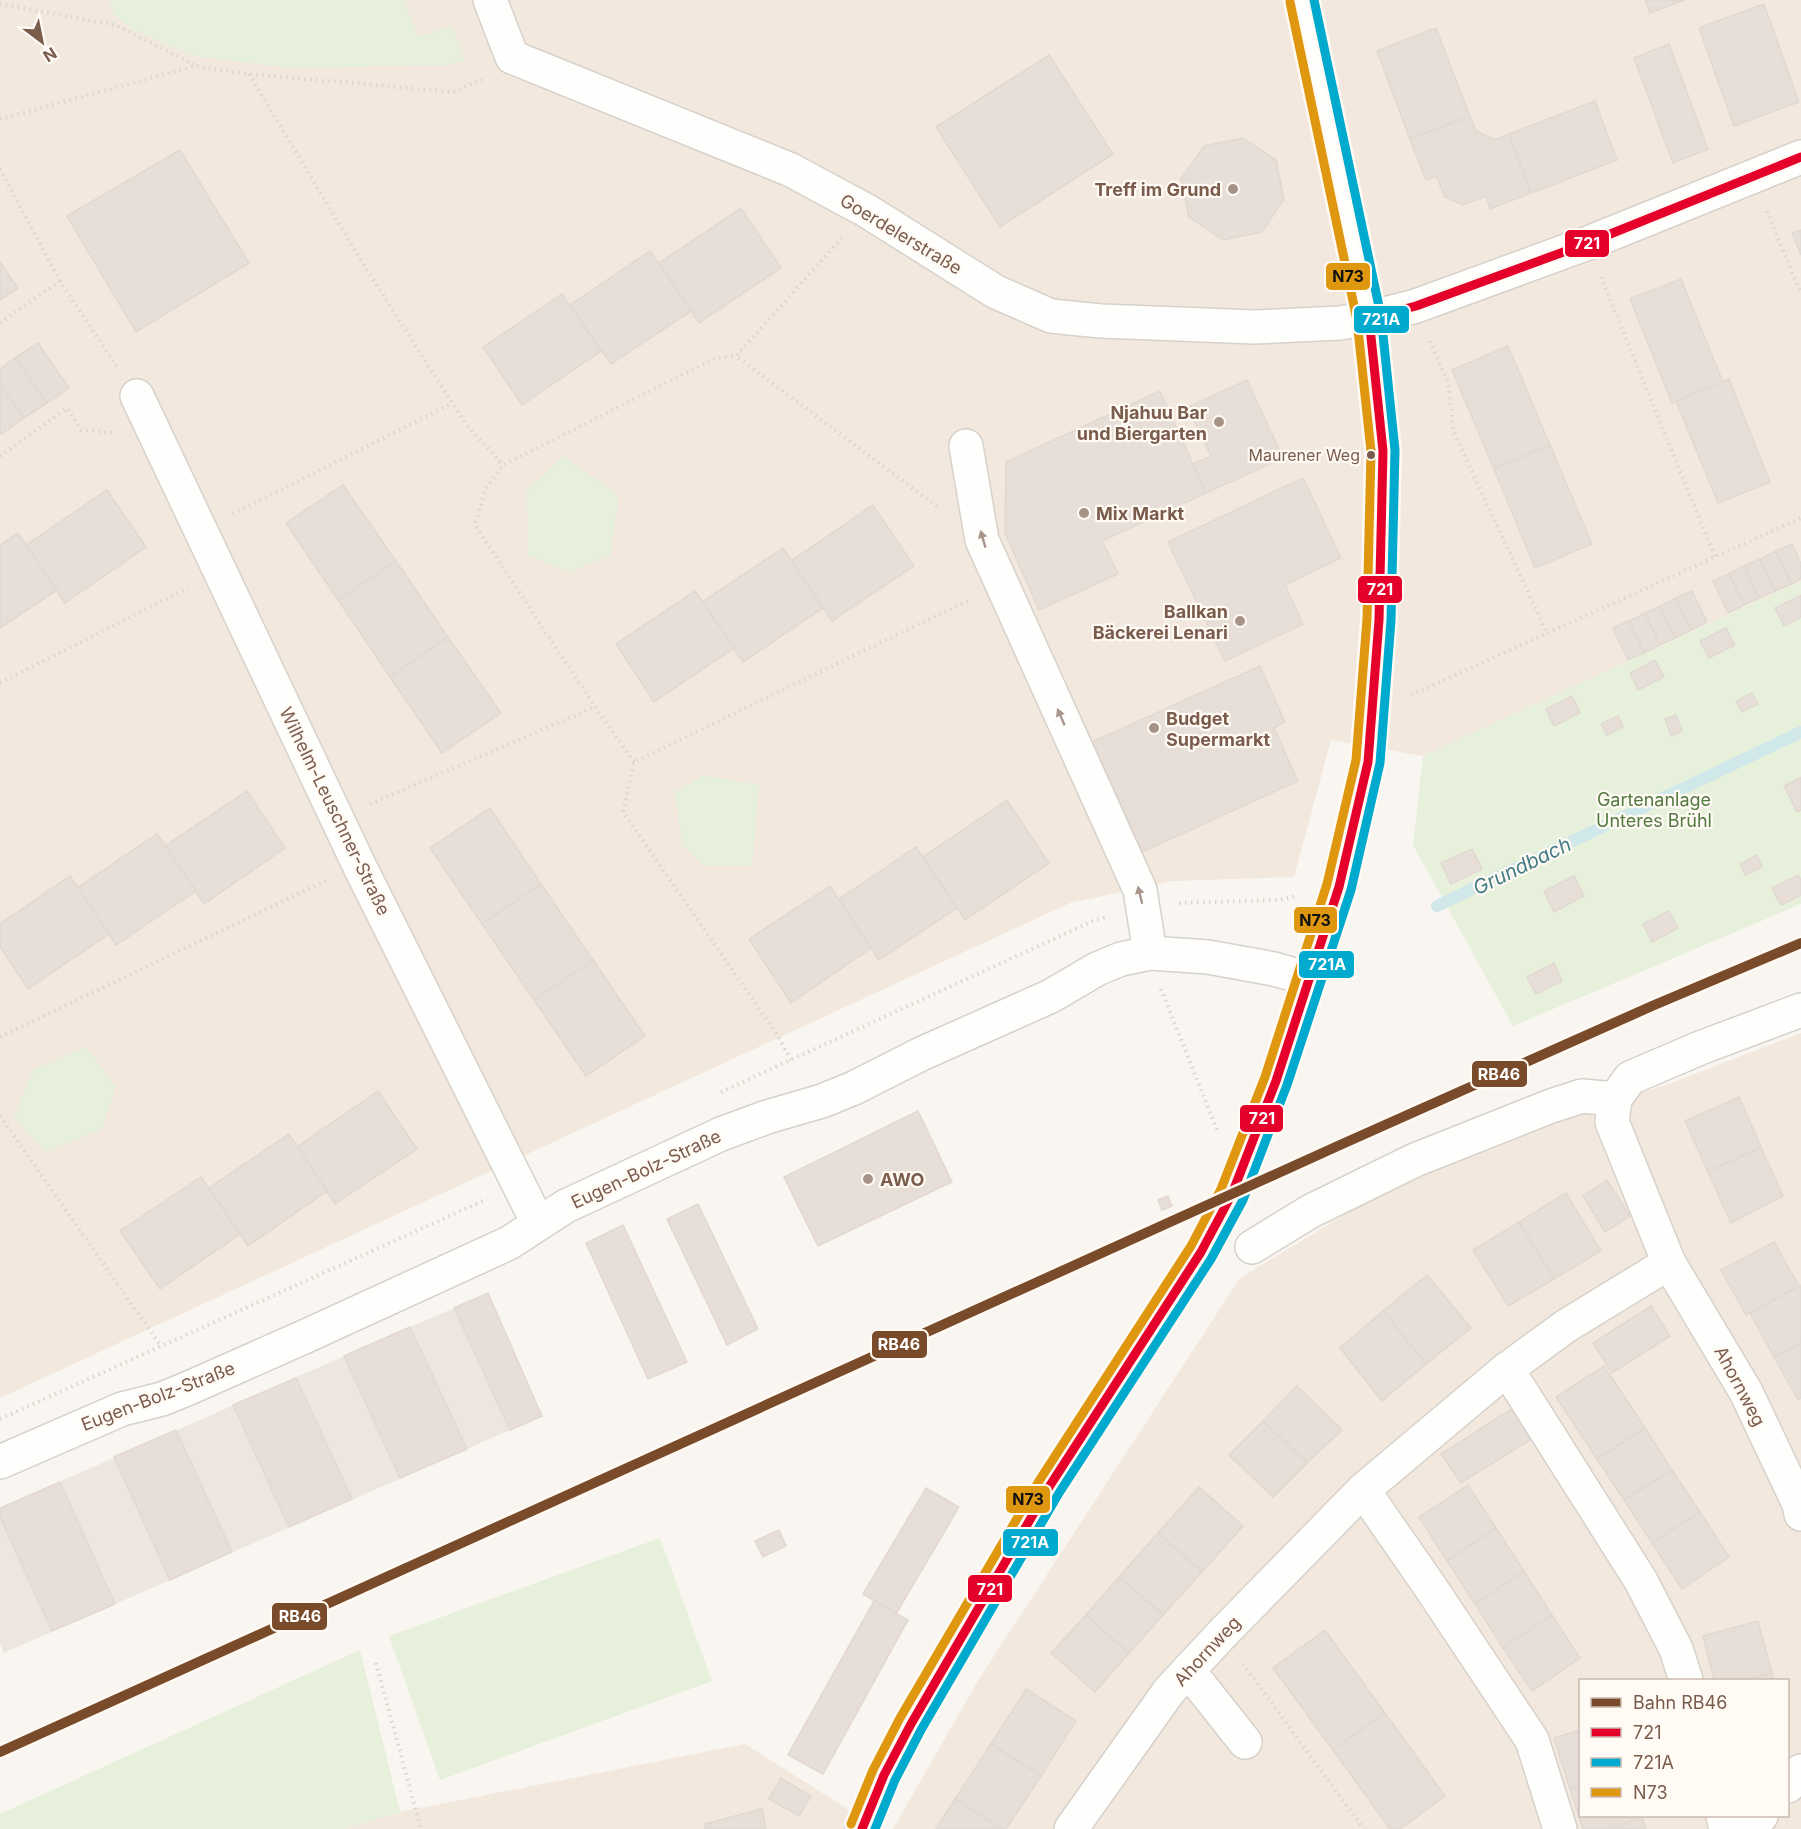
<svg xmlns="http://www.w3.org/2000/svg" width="1801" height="1829" font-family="Inter,sans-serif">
  <rect width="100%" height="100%" fill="#f9f5f0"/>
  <g fill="#f2e8de" fill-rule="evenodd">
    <polygon points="0,0 1801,0 1801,581 1423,756 1331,740 1294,877 1172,881 1070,903 0,1398"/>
    <path d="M 1801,1033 L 1801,1829 L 893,1829 L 979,1679 L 1240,1278 L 1366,1202 L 1547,1121 L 1669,1084 ZM 1580,1680 L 1788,1680 L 1788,1816 L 1580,1816 Z"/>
    <polygon points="745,1744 879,1829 343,1829 400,1812"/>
  </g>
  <polygon fill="#ede5e0" points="488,1293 542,1416 4,1653 0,1644 0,1508"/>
  <g fill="#e7f0db">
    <polygon points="110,0 404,0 418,37 452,26 465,61 450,65 292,68 193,56 130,28 114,14"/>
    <polygon points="563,456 619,496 610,555 569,572 528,555 527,490"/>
    <polygon points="1801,581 1801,904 1513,1026 1413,845 1423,756"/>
    <polygon points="704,775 759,785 752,866 704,866 682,845 675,792"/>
    <polygon points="86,1047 116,1086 102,1129 46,1152 14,1118 33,1070"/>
    <polygon points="660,1538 712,1681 440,1780 389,1636"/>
    <polygon points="360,1650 400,1812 343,1829 0,1829 0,1814"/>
  </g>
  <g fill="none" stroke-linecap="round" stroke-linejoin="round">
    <polyline stroke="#d0e8ea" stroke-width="12" points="1437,906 1801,732"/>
  </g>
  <g fill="#e6ded7" stroke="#e2d8d2" stroke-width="1.5">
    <polygon points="1645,0 1685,0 1650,13"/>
    <polygon points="1764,4 1799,102 1734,126 1699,28"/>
    <polygon points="1436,28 1470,116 1410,139 1377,51"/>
    <polygon points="1669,44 1708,149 1673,163 1634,58"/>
    <polygon points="1049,55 1113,154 1000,227 936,127"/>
    <polygon points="1595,101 1617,160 1531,193 1509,134"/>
    <polygon points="1470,116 1476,131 1495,140 1509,134 1531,193 1490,209 1486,196 1463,205 1445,197 1436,176 1426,180 1410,139"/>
    <polygon points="1243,138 1276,160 1284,199 1262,232 1223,240 1189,217 1181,179 1204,146"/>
    <polygon points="180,150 249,263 136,332 67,216"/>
    <polygon points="741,208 781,268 699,323 659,263"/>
    <polygon points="1801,230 1801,255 1792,233"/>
    <polygon points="650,251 691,311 611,364 570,305"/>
    <polygon points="0,262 18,288 0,300"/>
    <polygon points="1681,279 1723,382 1672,403 1630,299"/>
    <polygon points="562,294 601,351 522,405 483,347"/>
    <polygon points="38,343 69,388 47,403 15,358"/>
    <polygon points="1508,346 1550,445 1494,469 1452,370"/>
    <polygon points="15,358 47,403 24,418 0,384 0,369"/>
    <polygon points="1729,379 1770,482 1718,503 1676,401"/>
    <polygon points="1247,380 1283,458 1206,493 1193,464 1211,456 1188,407"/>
    <polygon points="0,384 24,418 1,434 0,432"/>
    <polygon points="1160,391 1206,493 1102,541 1118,574 1039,610 1005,533 1006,462"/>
    <polygon points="1550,445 1592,544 1535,568 1494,469"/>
    <polygon points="1303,478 1341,558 1285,585 1303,624 1225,661 1168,542"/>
    <polygon points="343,485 396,561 338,600 286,523"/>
    <polygon points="107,490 146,547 65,603 26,545"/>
    <polygon points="873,505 914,566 832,621 791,561"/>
    <polygon points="18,533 57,590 0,628 0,545"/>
    <polygon points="1792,544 1801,564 1801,579 1791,584 1776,551"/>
    <polygon points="783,548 823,608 743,662 702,602"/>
    <polygon points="1776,551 1791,584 1775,591 1760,559"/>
    <polygon points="1760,559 1775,591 1759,598 1744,566"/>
    <polygon points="396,561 448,637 390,677 338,600"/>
    <polygon points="1744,566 1759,598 1744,605 1729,574"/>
    <polygon points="1729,574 1744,605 1728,613 1713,581"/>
    <polygon points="695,591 734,648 654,702 616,644"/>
    <polygon points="1692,591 1707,622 1691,630 1676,598"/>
    <polygon points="1801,595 1801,617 1784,626 1775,608"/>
    <polygon points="1676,598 1691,630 1675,638 1660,606"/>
    <polygon points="1660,606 1675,638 1660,645 1645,613"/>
    <polygon points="1645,613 1660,645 1644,653 1629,621"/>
    <polygon points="1629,621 1644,653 1628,660 1613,628"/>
    <polygon points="1726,628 1735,645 1709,658 1700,641"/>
    <polygon points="448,637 501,713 442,753 390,677"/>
    <polygon points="1655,660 1664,677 1638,690 1630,673"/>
    <polygon points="1260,666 1285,722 1274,728 1298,781 1142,852 1092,742"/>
    <polygon points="1752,693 1758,704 1742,712 1736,701"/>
    <polygon points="1572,696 1580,713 1554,726 1546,709"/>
    <polygon points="1676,715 1682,731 1671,736 1665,719"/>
    <polygon points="1618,716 1623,727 1607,735 1601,724"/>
    <polygon points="1801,777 1801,810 1797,812 1784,786"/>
    <polygon points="247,791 285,848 204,904 165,846"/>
    <polygon points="1007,800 1049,863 965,920 923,857"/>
    <polygon points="490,808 541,884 482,924 430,848"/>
    <polygon points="157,834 196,891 116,945 77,888"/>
    <polygon points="916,847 957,908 879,960 839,899"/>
    <polygon points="1472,849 1482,869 1451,884 1441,863"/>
    <polygon points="1757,855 1762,867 1745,875 1740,864"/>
    <polygon points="1798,875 1801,880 1801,895 1781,905 1772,888"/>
    <polygon points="70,876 109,934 28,989 0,947 0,924"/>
    <polygon points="1574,876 1584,896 1554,912 1544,891"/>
    <polygon points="541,884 593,960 534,1000 482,924"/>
    <polygon points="830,886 871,948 791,1003 749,939"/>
    <polygon points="1669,911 1678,928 1652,942 1643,924"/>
    <polygon points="593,960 645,1036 586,1076 534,1000"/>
    <polygon points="1554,963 1562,981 1536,994 1527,977"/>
    <polygon points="378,1091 417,1149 335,1204 297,1147"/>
    <polygon points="1739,1097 1761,1147 1708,1172 1685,1121"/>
    <polygon points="918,1111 952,1182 818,1246 784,1177"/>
    <polygon points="289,1134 327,1191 248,1246 209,1188"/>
    <polygon points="1761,1147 1783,1196 1731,1223 1708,1172"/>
    <polygon points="201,1177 240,1234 160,1289 120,1231"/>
    <polygon points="1607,1180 1630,1216 1605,1232 1583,1196"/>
    <polygon points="1566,1193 1601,1251 1554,1279 1519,1222"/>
    <polygon points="1168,1196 1172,1206 1162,1210 1158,1200"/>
    <polygon points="698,1204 758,1329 727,1345 667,1219"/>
    <polygon points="1519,1222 1554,1279 1508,1306 1473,1250"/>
    <polygon points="623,1225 687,1362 648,1379 586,1243"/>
    <polygon points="1774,1242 1799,1286 1746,1315 1721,1270"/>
    <polygon points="1427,1275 1471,1328 1426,1364 1383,1311"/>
    <polygon points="1801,1285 1801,1343 1774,1357 1750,1313"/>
    <polygon points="488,1293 542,1416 510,1430 454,1308"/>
    <polygon points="1651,1306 1670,1336 1612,1373 1593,1343"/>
    <polygon points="1383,1311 1426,1364 1382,1401 1340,1348"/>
    <polygon points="410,1327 467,1449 400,1478 344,1356"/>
    <polygon points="1801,1343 1801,1398 1798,1400 1774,1357"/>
    <polygon points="1604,1366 1645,1428 1597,1459 1556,1397"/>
    <polygon points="296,1378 352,1499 289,1527 233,1405"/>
    <polygon points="1297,1386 1342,1430 1307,1463 1263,1421"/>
    <polygon points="1513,1408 1533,1438 1461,1483 1441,1454"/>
    <polygon points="1263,1421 1307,1463 1273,1497 1229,1455"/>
    <polygon points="1645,1428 1672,1470 1624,1500 1597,1459"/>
    <polygon points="176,1430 232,1552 170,1580 114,1457"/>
    <polygon points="1672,1470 1700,1512 1652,1543 1624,1500"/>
    <polygon points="60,1482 115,1604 52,1631 0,1517 0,1508"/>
    <polygon points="1468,1485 1496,1528 1447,1561 1419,1517"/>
    <polygon points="1199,1487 1243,1526 1202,1572 1158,1533"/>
    <polygon points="926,1488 959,1507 896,1614 863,1594"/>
    <polygon points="1700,1512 1729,1557 1682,1589 1652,1543"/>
    <polygon points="1496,1528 1524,1571 1475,1604 1447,1561"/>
    <polygon points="779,1530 786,1546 763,1557 755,1541"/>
    <polygon points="1158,1533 1202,1572 1163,1615 1119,1577"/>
    <polygon points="1524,1571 1552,1615 1503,1648 1475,1604"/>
    <polygon points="1119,1577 1163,1615 1129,1653 1086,1615"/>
    <polygon points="874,1601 908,1620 823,1774 788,1755"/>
    <polygon points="1086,1615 1129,1653 1095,1692 1051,1653"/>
    <polygon points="1552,1615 1580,1658 1532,1691 1503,1648"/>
    <polygon points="1758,1621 1772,1673 1745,1680 1714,1680 1703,1636"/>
    <polygon points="1325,1630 1385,1713 1333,1750 1273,1668"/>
    <polygon points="1772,1673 1774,1680 1745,1680"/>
    <polygon points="1026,1689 1076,1721 1041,1776 991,1744"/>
    <polygon points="1385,1713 1445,1796 1400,1829 1390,1829 1333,1750"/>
    <polygon points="1580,1730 1580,1785 1570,1789 1554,1738"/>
    <polygon points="991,1744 1041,1776 1006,1829 1002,1829 955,1799"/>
    <polygon points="781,1778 811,1796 799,1816 769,1799"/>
    <polygon points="1580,1785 1580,1816 1641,1816 1642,1817 1610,1829 1583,1829 1570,1789"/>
    <polygon points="955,1799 1002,1829 936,1829"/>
    <polygon points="762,1809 766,1829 705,1829 704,1824"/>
    <polygon points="1642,1817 1646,1829 1610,1829"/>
  </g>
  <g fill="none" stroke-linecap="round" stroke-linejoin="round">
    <defs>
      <g id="minor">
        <polyline points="490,0 512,57 791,170 867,211 996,292 1051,316 1101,321 1255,327 1340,323 1369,318 1416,306 1588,243 1801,157"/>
        <polyline points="137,396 359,865 538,1223"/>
        <polyline points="966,446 982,540 1140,890 1150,953"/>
        <polyline points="1252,1247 1311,1211 1415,1160 1551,1106 1582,1096 1615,1099"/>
        <polyline points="1669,1263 1612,1122 1615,1099 1630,1078 1700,1048 1801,1010"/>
        <polyline points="1507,1369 1641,1581 1676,1649 1686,1680"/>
        <polyline points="0,1462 122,1409 162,1399 189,1388 304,1337 509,1243 566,1206 721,1134 767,1117 822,1101 854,1088 921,1054 1051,996 1097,969 1121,959 1150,953 1208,957 1274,969 1309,979"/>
        <polyline points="1363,1490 1431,1588 1532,1740 1560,1829"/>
        <polyline points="1188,1670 1245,1742"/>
        <polyline points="1788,1786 1801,1771"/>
        <polyline points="1723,1816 1726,1829"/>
        <polyline points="862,1829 884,1775 911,1724 1049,1487 1201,1252 1232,1194 1276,1081 1339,887 1368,762 1379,620 1383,451 1369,318 1302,0"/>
        <polyline points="1071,1829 1169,1691 1222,1634 1363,1490 1507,1369 1566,1326 1669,1263 1746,1392 1799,1504 1801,1514"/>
        <polyline points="1748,1829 1761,1816"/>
      </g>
    </defs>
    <use href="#minor" stroke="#d7d1cb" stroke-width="36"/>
    <g stroke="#dcd5d0" stroke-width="4" stroke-dasharray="1.5 4.5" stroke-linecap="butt">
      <polyline points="0,4 115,25 195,65"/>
      <polyline points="249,74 362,262 465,423 503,465"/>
      <polyline points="0,119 195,66 249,74 453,92 484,79"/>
      <polyline points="0,169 60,281 117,367"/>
      <polyline points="1767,211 1801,294"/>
      <polyline points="842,238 736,356 939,508"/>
      <polyline points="1601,277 1715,557"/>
      <polyline points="0,323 60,281"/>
      <polyline points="1430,341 1448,383 1454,433 1547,633"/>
      <polyline points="0,456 67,408 81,430 113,433"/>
      <polyline points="233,514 452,403"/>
      <polyline points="0,683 188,588"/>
      <polyline points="1411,695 1801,518"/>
      <polyline points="634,762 595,707 475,525 485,490 503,465 716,358 736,356"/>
      <polyline points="370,804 595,707"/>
      <polyline points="1179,903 1278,900 1297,896"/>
      <polyline points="1161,989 1217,1130"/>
      <polyline points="0,1037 327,880"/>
      <polyline points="791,1060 778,1036 623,812 634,762 971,599"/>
      <polyline points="721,1092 1095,920 1107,917"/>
      <polyline points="0,1116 161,1346"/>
      <polyline points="0,1419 487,1199"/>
      <polyline points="376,1663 421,1829"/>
      <polyline points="1243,1664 1364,1829"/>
    </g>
    <use href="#minor" stroke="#fefefd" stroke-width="33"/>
    <defs>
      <g id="bus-1">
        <polyline points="1369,318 1416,306 1588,243 1801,157"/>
        <polyline points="862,1829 884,1775 911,1724 1049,1487 1201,1252 1232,1194 1276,1081 1339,887 1368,762 1379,620 1383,451 1369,318"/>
      </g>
      <polyline id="bus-2" points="875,1829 895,1780 921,1730 1059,1493 1211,1259 1243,1200 1287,1085 1351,890 1380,763 1391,620 1395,450 1381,316 1314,0"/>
      <polyline id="bus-3" points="851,1824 873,1770 900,1718 1039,1481 1191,1246 1221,1189 1265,1077 1327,884 1356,760 1367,619 1371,451 1357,320 1290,2"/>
    </defs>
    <use href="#bus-1" stroke="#fffaf3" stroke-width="14"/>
    <use href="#bus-2" stroke="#fffaf3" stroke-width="14"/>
    <use href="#bus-3" stroke="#fffaf3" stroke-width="14"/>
    <use href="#bus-1" stroke="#e4002b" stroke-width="9"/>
    <use href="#bus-2" stroke="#00a9ce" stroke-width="9"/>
    <use href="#bus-3" stroke="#de970f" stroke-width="9"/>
    <defs>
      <polyline id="rail-1" points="0,1752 1340,1145 1652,1006 1801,943"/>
    </defs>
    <use href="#rail-1" stroke="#fffaf3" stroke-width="15"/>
    <use href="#rail-1" stroke="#7a4b2a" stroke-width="10"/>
  </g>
  <defs><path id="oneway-solid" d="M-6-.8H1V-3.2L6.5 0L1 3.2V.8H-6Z" transform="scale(1.5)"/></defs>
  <g fill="#a8958b">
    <use href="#oneway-solid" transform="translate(983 539) rotate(-106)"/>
    <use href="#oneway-solid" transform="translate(1061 717) rotate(-114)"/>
    <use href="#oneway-solid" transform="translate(1140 895) rotate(-104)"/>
  </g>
  <g fill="#a69286" stroke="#fffaf3" stroke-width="2">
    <circle cx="1233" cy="189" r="6"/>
    <circle cx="1219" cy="422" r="6"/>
    <circle cx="1084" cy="513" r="6"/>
    <circle cx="1240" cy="621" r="6"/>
    <circle cx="1154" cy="728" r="6"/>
    <circle cx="868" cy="1179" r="6"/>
  </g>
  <circle fill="#7a5c4d" stroke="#fffaf3" stroke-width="2" cx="1371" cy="455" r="5"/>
  <g text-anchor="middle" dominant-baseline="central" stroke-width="4.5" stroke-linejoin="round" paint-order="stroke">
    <g font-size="16" fill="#7a5c4d" stroke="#fffaf3" text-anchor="end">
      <text x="1360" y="455">Maurener Weg</text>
    </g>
    <g font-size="18" font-weight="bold" fill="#7a5c4d" stroke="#fffaf3" text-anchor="end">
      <text x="1221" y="189">Treff im Grund</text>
      <text x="1207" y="412">Njahuu Bar<tspan x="1207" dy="21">und Biergarten</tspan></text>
      <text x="1096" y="513" text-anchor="start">Mix Markt</text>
      <text x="1228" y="611">Ballkan<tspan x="1228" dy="21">Bäckerei Lenari</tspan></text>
      <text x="1166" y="718" text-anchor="start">Budget<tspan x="1166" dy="21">Supermarkt</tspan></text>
      <text x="880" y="1179" text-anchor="start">AWO</text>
    </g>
    <g font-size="18" fill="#7a5c4d" stroke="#fffaf3">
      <text transform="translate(901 234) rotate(31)">Goerdelerstraße</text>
      <text transform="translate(335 811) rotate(64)">Wilhelm-Leuschner-Straße</text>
      <text transform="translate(646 1169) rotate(-25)">Eugen-Bolz-Straße</text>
      <text transform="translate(1740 1386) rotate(62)">Ahornweg</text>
      <text transform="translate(158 1396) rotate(-21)">Eugen-Bolz-Straße</text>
      <text transform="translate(1207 1651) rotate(-47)">Ahornweg</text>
    </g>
    <g font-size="18" fill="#537a41" stroke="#fffaf3">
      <text x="1654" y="799">Gartenanlage<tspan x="1654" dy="21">Unteres Brühl</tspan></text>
    </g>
    <g font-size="20" font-style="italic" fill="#437c86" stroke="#fffaf3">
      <text transform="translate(1522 866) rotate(-26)">Grundbach</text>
    </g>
  </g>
  <g stroke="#fffaf3" stroke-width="2">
    <rect x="1564" y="229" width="46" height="29" rx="6" fill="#e4002b"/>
    <rect x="1325" y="262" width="46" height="29" rx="6" fill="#de970f"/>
    <rect x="1353" y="305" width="57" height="29" rx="6" fill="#00a9ce"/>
    <rect x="1357" y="575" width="46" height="29" rx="6" fill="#e4002b"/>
    <rect x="1293" y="906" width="45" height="28" rx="6" fill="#de970f"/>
    <rect x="1298" y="950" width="57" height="29" rx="6" fill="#00a9ce"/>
    <rect x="1471" y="1060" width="57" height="28" rx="6" fill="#7a4b2a"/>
    <rect x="1239" y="1104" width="45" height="29" rx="6" fill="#e4002b"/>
    <rect x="871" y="1330" width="57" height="29" rx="6" fill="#7a4b2a"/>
    <rect x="1005" y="1485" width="46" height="29" rx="6" fill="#de970f"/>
    <rect x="1002" y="1528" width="57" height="29" rx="6" fill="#00a9ce"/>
    <rect x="967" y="1574" width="46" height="29" rx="6" fill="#e4002b"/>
    <rect x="271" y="1602" width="57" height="29" rx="6" fill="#7a4b2a"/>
  </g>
  <g font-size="16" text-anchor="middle" font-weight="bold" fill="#fff">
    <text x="1587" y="249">721</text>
    <text x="1381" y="325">721A</text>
    <text x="1380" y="595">721</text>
    <text x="1327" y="970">721A</text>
    <text x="1499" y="1080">RB46</text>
    <text x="1262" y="1124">721</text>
    <text x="899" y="1350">RB46</text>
    <text x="1030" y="1548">721A</text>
    <text x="990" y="1595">721</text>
    <text x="300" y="1622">RB46</text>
  </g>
  <g font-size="16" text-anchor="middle" font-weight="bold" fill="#111">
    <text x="1348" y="282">N73</text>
    <text x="1315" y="926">N73</text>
    <text x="1028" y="1505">N73</text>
  </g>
  <rect x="1579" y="1679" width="210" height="138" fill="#fffaf3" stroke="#cabbb1" stroke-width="1.5"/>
  <rect x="1591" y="1698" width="30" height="9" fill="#7a4b2a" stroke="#cabbb1" stroke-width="1.5"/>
  <text x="1633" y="1709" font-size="18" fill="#7a5c4d">Bahn RB46</text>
  <rect x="1591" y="1728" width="30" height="9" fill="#e4002b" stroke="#cabbb1" stroke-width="1.5"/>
  <text x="1633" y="1739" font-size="18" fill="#7a5c4d">721</text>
  <rect x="1591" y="1758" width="30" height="9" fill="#00a9ce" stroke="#cabbb1" stroke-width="1.5"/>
  <text x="1633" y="1769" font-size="18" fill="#7a5c4d">721A</text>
  <rect x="1591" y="1788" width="30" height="9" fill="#de970f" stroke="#cabbb1" stroke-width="1.5"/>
  <text x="1633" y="1799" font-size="18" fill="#7a5c4d">N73</text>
  <g transform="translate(42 42) rotate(148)" stroke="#fffaf3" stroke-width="4.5" paint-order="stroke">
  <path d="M0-4.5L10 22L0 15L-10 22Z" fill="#7a5c4d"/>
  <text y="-9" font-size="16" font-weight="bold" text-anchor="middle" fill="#7a5c4d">N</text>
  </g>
</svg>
